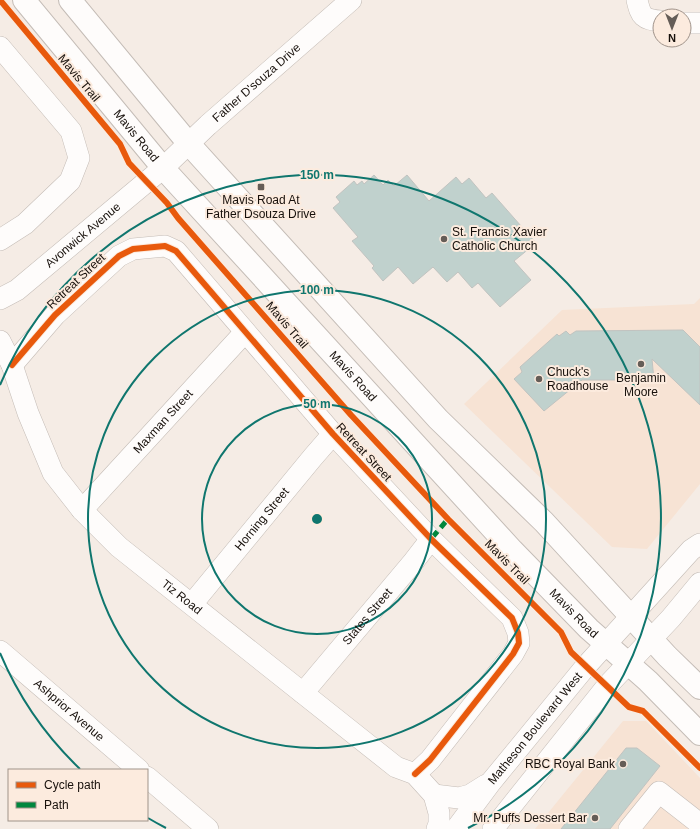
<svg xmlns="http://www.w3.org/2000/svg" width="700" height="829" font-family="Arial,sans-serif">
  <rect width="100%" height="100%" fill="#f5ece5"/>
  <g fill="#f7e3d4">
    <polygon points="700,298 700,484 647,549 612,547 464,404 562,310 694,304"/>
    <polygon points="623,721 646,721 700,778 700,829 535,829"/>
  </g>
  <g fill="#c0d1cd" stroke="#c1c3c0">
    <polygon points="374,175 383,185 388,180 394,186 407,175 429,201 456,177 462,184 469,178 486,198 492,193 536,243 514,261 531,280 500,307 478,283 472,288 458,272 447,282 433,267 413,284 398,267 383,281 372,268 374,266 352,241 358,237 333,208 340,202 336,197 354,181 357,185 362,181 364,184"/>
    <polygon points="683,330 700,347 700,405 652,359 654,380 582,380 544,411 514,379 522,372 520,367 557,334 559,336 566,331 570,335 576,331"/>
    <polygon points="626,748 637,748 660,766 610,829 561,829"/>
  </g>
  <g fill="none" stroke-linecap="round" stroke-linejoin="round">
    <defs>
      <g id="minor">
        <path d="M 637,0 C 641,17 643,19 660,21"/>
        <polyline points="684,23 700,23"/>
        <polyline points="0,47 71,131 79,158 70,181 25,224 0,240"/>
        <path id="s1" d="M 0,299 L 17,290 L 163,168 L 208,125 L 351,0"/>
        <path id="s2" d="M 0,341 L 12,365 L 28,413 L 53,473 L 82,510 L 119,547 L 396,767 L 415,774 L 434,795 L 439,813 L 439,824 L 437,829"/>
        <polyline points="12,365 55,315 119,256 133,249 165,246 176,251 333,434 431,539 512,618 518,633 519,643 513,654 430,760 415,774"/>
        <path id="s3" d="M 82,510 L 245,332"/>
        <path id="s4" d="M 192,604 L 313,457 L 333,434"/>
        <path id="s5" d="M 0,651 L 139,770"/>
        <path id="s6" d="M 303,693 L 414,561 L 431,539"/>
        <polyline points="147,777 208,829"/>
        <polyline points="434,795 459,798 470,795 486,785"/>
        <path id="s7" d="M 456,829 L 491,782 L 586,666 L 691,550 L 700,544"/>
        <polyline points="493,829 607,686 671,618 700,583"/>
        <polyline points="629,829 659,792 700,824"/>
      </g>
      <g id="major">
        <path id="s8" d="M 24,0 L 163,168 L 512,550 L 589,629 L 648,681 L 700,734"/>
        <polyline points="70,0 189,144 438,419 544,522 667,656 700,688"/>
      </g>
    </defs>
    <use href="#minor" stroke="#c4bcb6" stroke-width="22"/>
    <use href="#major" stroke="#c4bcb6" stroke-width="24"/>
    <use href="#minor" stroke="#fefcfb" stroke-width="21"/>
    <use href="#major" stroke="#fefcfb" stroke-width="22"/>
    <polyline stroke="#00873e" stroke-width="5" stroke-dasharray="10 5" stroke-linecap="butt" points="431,539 448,519"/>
    <defs>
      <g id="cycleway">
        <polyline points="0,0 120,144 129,163 167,203 178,218 351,415 448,519 561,632 571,652 629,707 643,711 700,768"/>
        <polyline points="12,365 55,315 119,256 133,249 165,246 176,251 333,434 431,539 512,618 518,633 519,643 513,654 430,760 415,774"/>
      </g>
    </defs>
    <use href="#cycleway" stroke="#fcebde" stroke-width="8"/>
    <use href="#cycleway" stroke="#e8590c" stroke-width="6"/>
  </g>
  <g fill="none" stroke="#0f766e" stroke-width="2">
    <circle cx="317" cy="519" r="115"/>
    <circle cx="317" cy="519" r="229"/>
    <path d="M166 828A344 344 0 0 1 148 818M80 769A344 344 0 0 1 0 653M0 385A344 344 0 1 1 468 828"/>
  </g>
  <g fill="#655d57" stroke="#fcebde" stroke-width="1.5">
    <rect x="257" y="183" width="8" height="8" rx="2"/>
    <circle cx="444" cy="239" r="4"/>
    <circle cx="641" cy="364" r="4"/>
    <circle cx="539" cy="379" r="4"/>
    <circle cx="623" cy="764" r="4"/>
    <circle cx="595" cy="818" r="4"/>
  </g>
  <g text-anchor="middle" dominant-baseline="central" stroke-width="4" stroke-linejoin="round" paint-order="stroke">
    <g font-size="12" fill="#17100b" stroke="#fcebde">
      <text transform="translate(79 78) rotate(50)">Mavis Trail</text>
      <text stroke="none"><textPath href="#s1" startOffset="336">Father D'souza Drive</textPath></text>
      <text stroke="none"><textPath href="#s8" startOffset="176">Mavis Road</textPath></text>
      <text stroke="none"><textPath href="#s1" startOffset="105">Avonwick Avenue</textPath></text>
      <text transform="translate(76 281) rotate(-43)">Retreat Street</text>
      <text transform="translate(287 325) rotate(49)">Mavis Trail</text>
      <text stroke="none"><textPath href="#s8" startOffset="500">Mavis Road</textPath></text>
      <text stroke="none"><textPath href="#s3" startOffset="120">Maxman Street</textPath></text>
      <text transform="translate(364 452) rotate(47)">Retreat Street</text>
      <text stroke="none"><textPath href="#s4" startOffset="110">Horning Street</textPath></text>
      <text transform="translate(507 562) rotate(45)">Mavis Trail</text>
      <text stroke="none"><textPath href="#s2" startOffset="322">Tiz Road</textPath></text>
      <text stroke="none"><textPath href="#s8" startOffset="824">Mavis Road</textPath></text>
      <text stroke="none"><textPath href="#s6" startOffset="100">States Street</textPath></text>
      <text stroke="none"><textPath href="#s5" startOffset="91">Ashprior Avenue</textPath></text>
      <text stroke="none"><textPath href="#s7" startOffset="128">Matheson Boulevard West</textPath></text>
    </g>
    <g font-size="12" fill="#17100b" stroke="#fcebde">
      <text x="261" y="200">Mavis Road At<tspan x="261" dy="14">Father Dsouza Drive</tspan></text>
      <text x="452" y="232" text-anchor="start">St. Francis Xavier<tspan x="452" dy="14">Catholic Church</tspan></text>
      <text x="547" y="372" text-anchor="start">Chuck's<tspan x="547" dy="14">Roadhouse</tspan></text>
      <text x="641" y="378">Benjamin<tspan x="641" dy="14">Moore</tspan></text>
      <text x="615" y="764" text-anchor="end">RBC Royal Bank</text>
      <text x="587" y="818" text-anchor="end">Mr. Puffs Dessert Bar</text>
    </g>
  </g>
  <circle cx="317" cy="519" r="6" fill="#0f766e" stroke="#fcebde" stroke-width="2"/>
  <g font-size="12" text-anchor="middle" font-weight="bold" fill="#0f766e" stroke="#fcebde" stroke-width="4" stroke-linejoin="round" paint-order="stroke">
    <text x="317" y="179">150 m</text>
    <text x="317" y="294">100 m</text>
    <text x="317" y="408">50 m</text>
  </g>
  <rect x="8" y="769" width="140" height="52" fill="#fcebde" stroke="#a0938a"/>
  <rect x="16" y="782" width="20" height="6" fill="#e8590c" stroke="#a0938a"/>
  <text x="44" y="789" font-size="12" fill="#17100b">Cycle path</text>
  <rect x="16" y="802" width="20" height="6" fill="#00873e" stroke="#a0938a"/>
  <text x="44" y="809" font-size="12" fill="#17100b">Path</text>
  <g transform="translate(672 28) rotate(180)"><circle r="19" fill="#fcebde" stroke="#a0938a"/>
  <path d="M0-3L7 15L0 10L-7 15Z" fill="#655d57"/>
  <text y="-6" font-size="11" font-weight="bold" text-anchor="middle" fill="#17100b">N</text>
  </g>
</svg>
